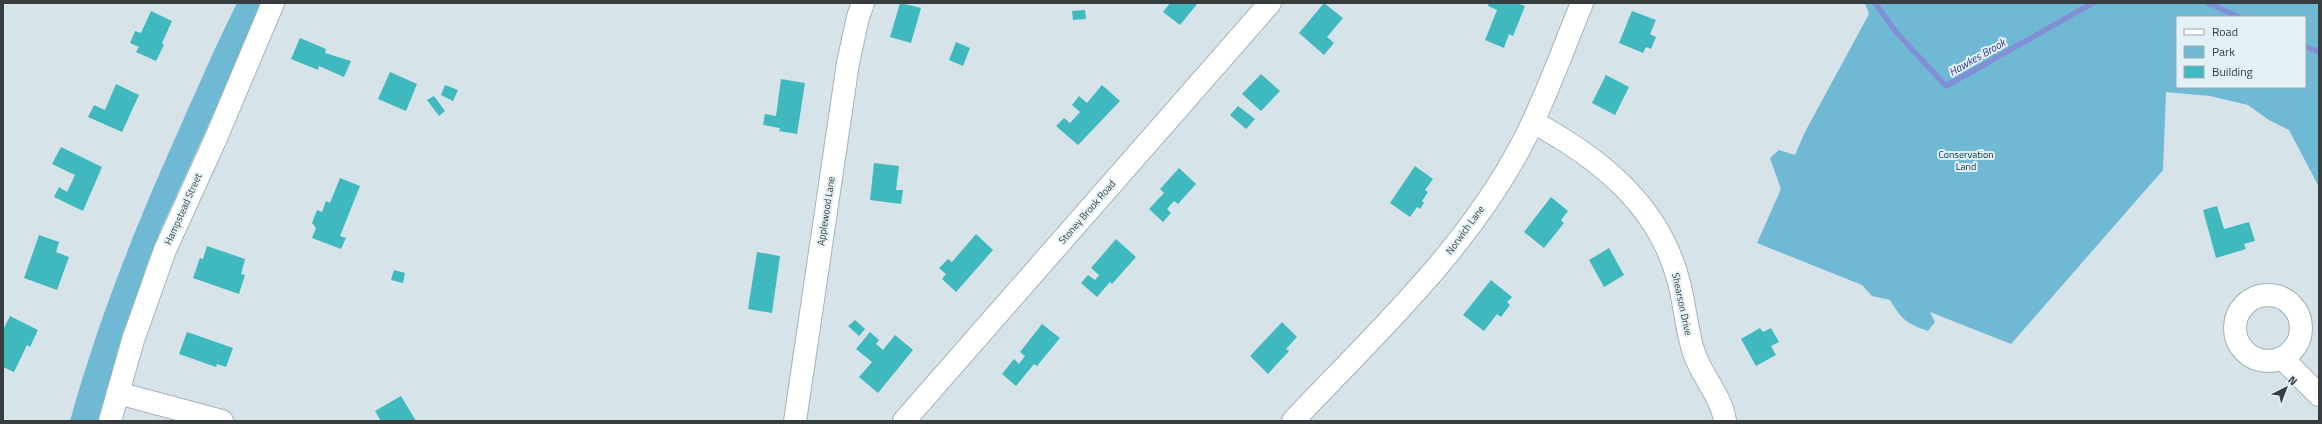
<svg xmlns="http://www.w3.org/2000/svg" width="2322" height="424" font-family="'Titillium Web',sans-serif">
  <rect width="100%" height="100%" fill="#d6e3e9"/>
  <g fill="#6fb9d5" fill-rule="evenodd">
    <path d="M 237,3 L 264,3 L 161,229 L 146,267 L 99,421 L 70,421 C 97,324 132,235 173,143 C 194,96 214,49 237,3 Z"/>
    <path d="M 1865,3 L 2319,3 L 2319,187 L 2289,130 L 2269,120 L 2248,105 L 2210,96 L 2166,92 L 2163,170 L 2011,344 L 1930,312 L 1935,322 L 1928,331 C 1906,323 1902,320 1890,300 L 1872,296 L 1862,285 L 1757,243 L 1781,189 L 1770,158 L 1779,150 L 1795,155 L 1805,132 L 1869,14 ZM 2177,17 L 2305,17 L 2305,87 L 2177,87 Z"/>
  </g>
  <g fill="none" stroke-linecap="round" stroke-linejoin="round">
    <g stroke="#818fd5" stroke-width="5.5">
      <polyline points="1875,3 1897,33 1946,86 2093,3"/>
      <polyline points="2208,3 2239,17"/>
      <polyline points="2305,46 2319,52"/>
    </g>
  </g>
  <g fill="#3fb9be">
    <polygon points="900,3 921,8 911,43 890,37"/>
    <polygon points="1170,3 1198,3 1180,25 1163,12"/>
    <polygon points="1324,3 1343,18 1327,37 1334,43 1324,55 1299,33"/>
    <polygon points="1489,3 1517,3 1525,6 1513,36 1509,34 1504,48 1485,40 1497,10 1488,6"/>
    <polygon points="1085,10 1086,19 1073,20 1072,11"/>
    <polygon points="151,11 172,21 162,43 164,45 156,61 136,52 139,47 130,43 135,31 141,33"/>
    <polygon points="1632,11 1656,20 1650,34 1656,37 1651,49 1646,47 1643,53 1619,43"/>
    <polygon points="300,38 326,49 325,53 351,61 344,77 319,66 318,70 291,59"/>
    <polygon points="956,42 970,48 963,66 949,60"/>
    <polygon points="390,72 417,84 406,111 378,99"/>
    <polygon points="1261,74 1280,91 1261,111 1242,94"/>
    <polygon points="1606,75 1629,87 1615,115 1592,103"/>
    <polygon points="781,79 805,83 797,134 779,131 780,128 763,125 765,114 776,116"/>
    <polygon points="116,84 139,95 122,132 88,117 94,105 105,110"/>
    <polygon points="445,85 458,90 453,101 441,95"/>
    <polygon points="1102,85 1120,101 1078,145 1056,126 1064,118 1070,123 1080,112 1072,105 1079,96 1087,103"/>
    <polygon points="434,96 445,111 439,116 427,100"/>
    <polygon points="1238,106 1255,119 1246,129 1230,115"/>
    <polygon points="61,147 102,167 83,211 54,197 59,187 67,192 75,175 52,164"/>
    <polygon points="874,163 899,166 896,190 903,190 901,204 870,200"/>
    <polygon points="1415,166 1433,179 1425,190 1428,192 1422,201 1424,203 1420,209 1417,207 1410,217 1390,203"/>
    <polygon points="1179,168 1196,184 1178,204 1174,201 1167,209 1171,213 1163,222 1149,209 1164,193 1160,189"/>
    <polygon points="340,178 360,186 340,236 346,238 341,249 312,238 316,228 312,223 317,210 322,212 326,201 330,203"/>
    <polygon points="1551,197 1568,211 1561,220 1564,223 1544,248 1524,232"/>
    <polygon points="2217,206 2224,229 2249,222 2255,241 2244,244 2246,249 2216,258 2203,210"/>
    <polygon points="976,234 993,250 956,292 942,279 946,274 939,268 948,259 952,262"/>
    <polygon points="39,235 59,242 56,252 69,257 57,290 24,278"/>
    <polygon points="1116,239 1136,257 1112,284 1110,282 1097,297 1081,283 1088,275 1095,280 1099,275 1091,268"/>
    <polygon points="207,246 245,259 241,274 245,275 239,294 193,278 200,258 203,259"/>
    <polygon points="1609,248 1624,275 1604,287 1589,260"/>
    <polygon points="757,252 780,256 772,313 748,309"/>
    <polygon points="394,270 405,273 403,283 391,280"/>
    <polygon points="1491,280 1512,297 1507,302 1510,305 1501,317 1497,314 1484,331 1463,315"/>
    <polygon points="10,316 38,330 30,347 27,345 14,372 3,367 3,330"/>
    <polygon points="855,320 865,329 859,336 848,326"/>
    <polygon points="1282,322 1297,337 1286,349 1289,351 1268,374 1250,356"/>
    <polygon points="1042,324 1060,338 1037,366 1034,364 1016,386 1002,374 1014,359 1019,364 1025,356 1020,352"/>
    <polygon points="1760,328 1763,332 1771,328 1779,342 1771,346 1776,355 1756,366 1741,339"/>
    <polygon points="187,332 233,348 226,367 217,364 216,367 179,354"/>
    <polygon points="870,332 879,340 876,344 883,350 895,335 913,350 878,393 859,377 872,362 856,349"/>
    <polygon points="401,396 416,421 381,421 375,411"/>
  </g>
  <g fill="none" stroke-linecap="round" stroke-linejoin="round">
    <defs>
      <g id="minor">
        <path d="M 1533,122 C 1598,157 1658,204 1678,279 C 1685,303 1686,329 1694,353 C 1702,377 1721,395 1725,421"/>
        <circle cx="2268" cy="328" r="33"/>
        <polyline points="2283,359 2319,395"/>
        <polyline points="118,393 222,421"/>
        <polyline points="795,421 848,63 858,17 863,3"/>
        <polyline points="904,421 1270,3"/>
        <path d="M 1293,421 C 1375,334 1467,250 1523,142 C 1546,98 1563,49 1582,3"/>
      </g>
      <polyline id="major" points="110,421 133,340 165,250 216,138 273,3"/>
    </defs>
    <use href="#minor" stroke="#a5b2b7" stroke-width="24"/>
    <use href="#major" stroke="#a5b2b7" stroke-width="24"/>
    <use href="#minor" stroke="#fff" stroke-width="22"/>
    <use href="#major" stroke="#fff" stroke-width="22"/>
  </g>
  <g text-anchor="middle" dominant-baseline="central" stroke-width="4" stroke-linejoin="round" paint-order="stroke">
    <g font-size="10" fill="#043443" stroke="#e3f1f6">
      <text x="1966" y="154">Conservation<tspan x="1966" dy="12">Land</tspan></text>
    </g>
    <g font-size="10" fill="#383d3f" stroke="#e3f1f6">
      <text transform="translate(183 209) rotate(-66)">Hampstead Street</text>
      <text transform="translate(826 211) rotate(-81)">Applewood Lane</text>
      <text transform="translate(1087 212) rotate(-49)">Stoney Brook Road</text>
      <text transform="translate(1465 230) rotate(-54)">Norwich Lane</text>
      <text transform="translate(1682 304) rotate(78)">Shearson Drive</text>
    </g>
    <g font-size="11" font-style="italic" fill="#31388b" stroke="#e3f1f6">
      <text transform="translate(1977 57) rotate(-30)">Hawkes Brook</text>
    </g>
  </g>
  <rect width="2322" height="424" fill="none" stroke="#383d3f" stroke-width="8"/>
  <rect x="2176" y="16" width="130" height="72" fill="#e3f1f6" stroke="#9fa9ad"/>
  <rect x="2184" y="29" width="20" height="6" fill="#ffffff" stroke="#9fa9ad"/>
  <text x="2212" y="36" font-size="12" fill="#383d3f">Road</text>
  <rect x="2184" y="46" width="20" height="12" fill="#6fb9d5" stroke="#9fa9ad"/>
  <text x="2212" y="56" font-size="12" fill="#383d3f">Park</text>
  <rect x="2184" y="66" width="20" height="12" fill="#3fb9be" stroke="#9fa9ad"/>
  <text x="2212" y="76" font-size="12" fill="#383d3f">Building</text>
  <g transform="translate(2286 388) rotate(42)" stroke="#e3f1f6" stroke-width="3" paint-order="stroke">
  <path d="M0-3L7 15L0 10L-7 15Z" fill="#383d3f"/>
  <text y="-6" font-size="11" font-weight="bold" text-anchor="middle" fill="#383d3f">N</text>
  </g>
</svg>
